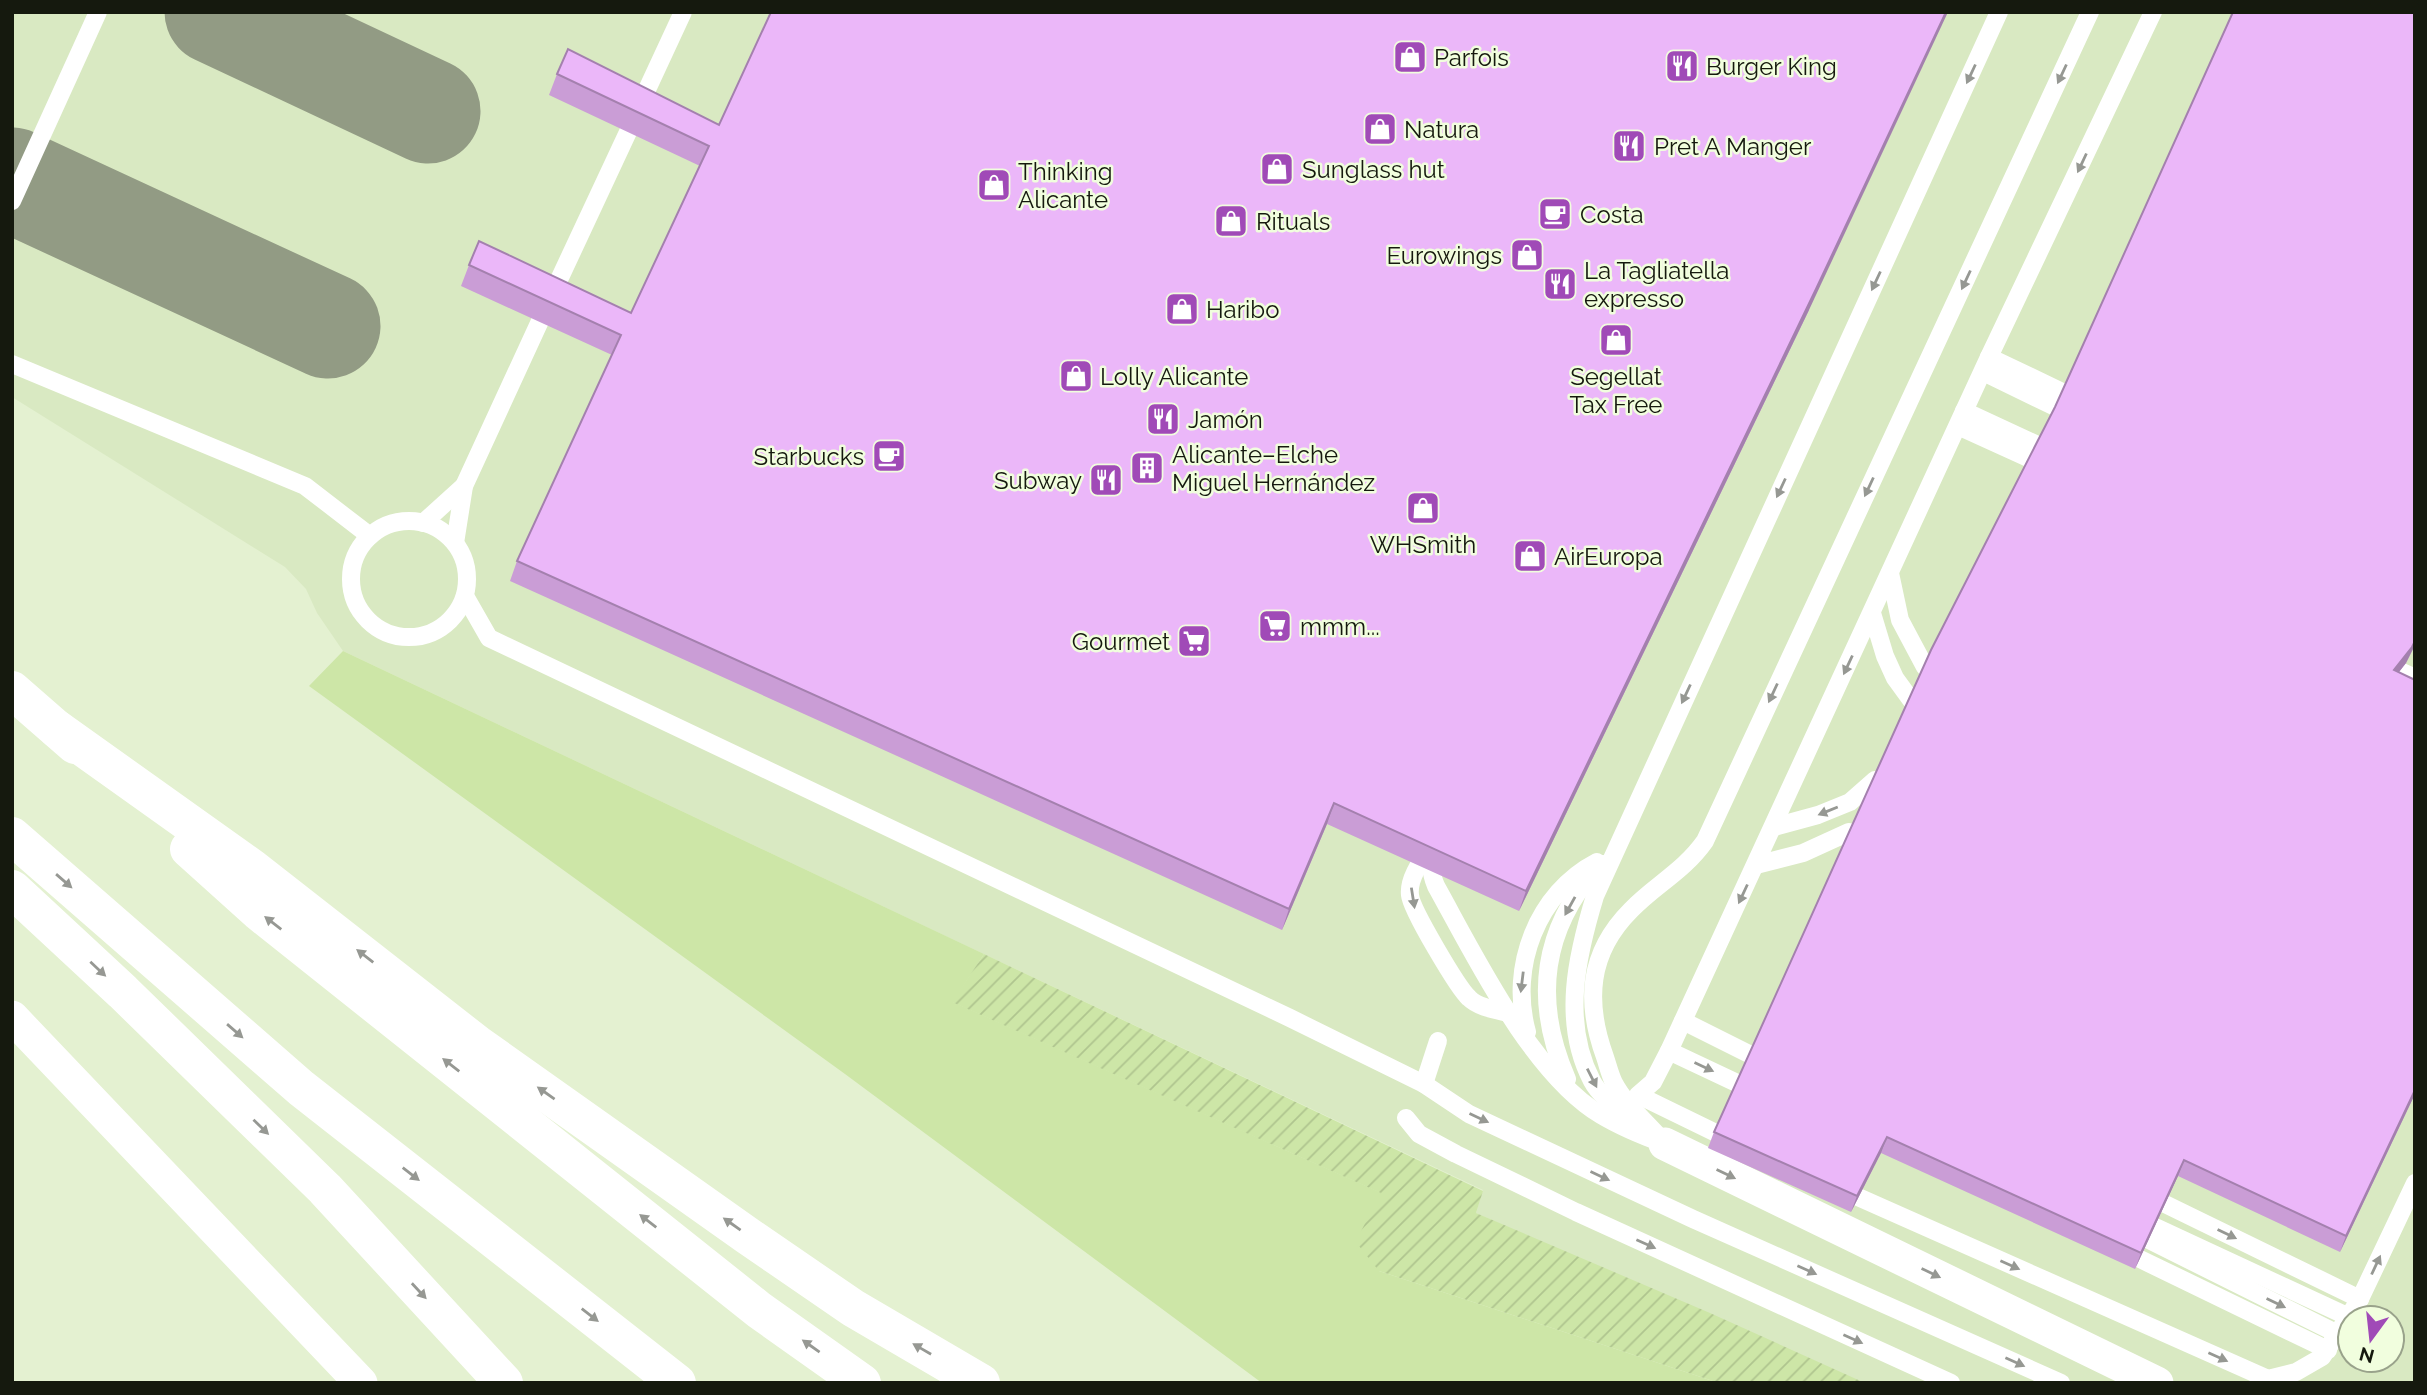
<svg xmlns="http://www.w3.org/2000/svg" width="2427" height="1395" font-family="Raleway,sans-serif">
  <defs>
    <pattern id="garden-furrows" width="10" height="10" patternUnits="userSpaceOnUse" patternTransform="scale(1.75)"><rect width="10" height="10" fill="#cde6a7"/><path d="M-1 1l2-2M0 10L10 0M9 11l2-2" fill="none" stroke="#afc58f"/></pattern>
  </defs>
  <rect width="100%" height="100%" fill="#e4f1d1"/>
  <path fill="#d9e9c2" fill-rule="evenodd" d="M 12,12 L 2415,12 L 2415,1383 L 1859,1383 L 1476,1213 L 1483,1190 L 343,651 L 317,613 L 306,589 L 285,567 L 12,397 ZM 2350,1318 L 2392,1318 L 2392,1360 L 2350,1360 Z"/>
  <polygon fill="#cde6a7" points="343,651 984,954 953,1002 1382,1193 1379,1271 1719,1383 1262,1383 845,1074 309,686"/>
  <polygon fill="url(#garden-furrows)" points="984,954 1483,1191 1476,1213 1710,1313 1865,1383 1719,1383 1379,1271 1359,1246 1359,1235 1381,1193 952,1002"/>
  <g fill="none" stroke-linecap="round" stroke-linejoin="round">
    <g stroke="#929b84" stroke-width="105">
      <polyline points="217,12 428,111"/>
      <polyline points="12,180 328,326"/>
    </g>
    <g stroke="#fff" stroke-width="18">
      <polyline points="638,109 683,12"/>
      <polyline points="12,201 98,12"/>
      <polyline points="550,299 628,132"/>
      <polyline points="1989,357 2081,401"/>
      <polyline points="12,364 305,486 370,536"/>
      <polyline points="1983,372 2074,416"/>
      <polyline points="1964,411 2057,454"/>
      <polyline points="1958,426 2050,468"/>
      <circle cx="409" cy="579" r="58"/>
      <polyline points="423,523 464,486"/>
      <polyline points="455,543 464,486 540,321"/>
      <polyline points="1890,573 1900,620 1925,667"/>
      <polyline points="465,596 489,638 1290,1018 1424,1084 1469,1114 1693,1219 2061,1383"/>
      <polyline points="1872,613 1885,656 1895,678 1911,700"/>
      <polyline points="2402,672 2415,678"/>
      <polyline points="1774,827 1818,815 1850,802 1875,780"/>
      <path d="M 1432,847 C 1422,859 1408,878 1410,895 C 1411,909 1458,988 1469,998 C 1479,1008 1497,1010 1509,1013"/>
      <path d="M 1434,851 C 1429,863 1431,874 1436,886 C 1475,956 1532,1074 1601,1115 C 1621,1127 1643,1136 1665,1144"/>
      <polyline points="1756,865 1803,853 1849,832"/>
      <polyline points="1683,1021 1751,1055"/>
      <path d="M 1527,1032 C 1509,967 1537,893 1597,862"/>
      <polyline points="1669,1051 1739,1084"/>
      <path d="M 1567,1079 C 1539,1015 1538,952 1578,892 C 1585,882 1595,873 1603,864"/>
      <polyline points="1424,1084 1438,1041"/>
      <polyline points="1406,1118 1419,1134 1456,1154 1576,1212 1951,1383"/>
      <path d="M 1635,1121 C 1620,1109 1601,1098 1592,1081 C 1561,1022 1577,955 1595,896 L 1999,12"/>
      <polyline points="1716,1133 1638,1095 1653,1082 1669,1051 1989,357 2153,12"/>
      <path d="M 1662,1140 C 1646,1122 1625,1104 1614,1083 C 1610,1075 1608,1066 1605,1057 C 1585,1002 1588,953 1631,910 C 1655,885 1684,871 1705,841 L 2090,12"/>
      <polyline points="1858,1197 2268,1379 2296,1372 2322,1357 2360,1299 2415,1183"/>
      <polyline points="2165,1204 2360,1299"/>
      <polyline points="2155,1227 2349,1317"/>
      <polyline points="2149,1240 2338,1334"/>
      <polyline points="2140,1259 2328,1350"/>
    </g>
    <g stroke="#fff" stroke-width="33">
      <polyline points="12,1017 361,1383"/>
      <polyline points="1665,1144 2157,1383"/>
    </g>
    <g stroke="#fff" stroke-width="38">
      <polyline points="12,690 75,745"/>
      <polyline points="57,729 252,868 477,1044 748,1236 853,1308 981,1383"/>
      <polyline points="12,836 301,1088 677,1383"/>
      <polyline points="189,849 259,912 759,1310 862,1383"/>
      <polyline points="12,889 123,992 325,1189 504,1383"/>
    </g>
  </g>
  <g fill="#ca9dd6">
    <polygon points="2415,12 2415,645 2406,663 2399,672 2415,680 2415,1094 2340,1252 2178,1176 2135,1269 1881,1153 1851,1212 1708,1148 1714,1132"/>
    <polygon points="557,74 719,125 1809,310 1519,911 1327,824 1282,930 510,581 517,561 612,355 461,286 469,265 631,313 700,166 549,95"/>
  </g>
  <g fill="#a480ae">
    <polygon points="1946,12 1948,12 1809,310 1519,911 1526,891"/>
    <polygon points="2415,641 2415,645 2406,663 2388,686 2394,670"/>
    <polygon points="1334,803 1327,824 1282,930 1289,909"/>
    <polygon points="2415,1090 2415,1094 2340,1252 2346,1236"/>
    <polygon points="1887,1137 1881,1153 1851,1212 1857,1196"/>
    <polygon points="2184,1160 2178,1176 2135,1269 2141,1253"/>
  </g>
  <g fill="#ebb7f9" stroke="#a480ae" stroke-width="2">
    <polygon points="771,12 1946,12 1816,289 1526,891 1334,803 1289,909 517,561 621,335 469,265 479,241 631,313 709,146 557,74 568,49 719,125"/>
    <polygon points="2233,12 2415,12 2415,641 2412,647 2394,670 2415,680 2415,1090 2346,1236 2184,1160 2141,1253 1887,1137 1857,1196 1714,1132 1931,650 2055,407"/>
  </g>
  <defs><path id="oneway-solid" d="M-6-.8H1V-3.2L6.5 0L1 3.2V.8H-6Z" transform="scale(1.75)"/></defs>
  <g fill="#969893">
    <use href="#oneway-solid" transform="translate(1971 74) rotate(115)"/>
    <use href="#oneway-solid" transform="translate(2062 74) rotate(115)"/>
    <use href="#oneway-solid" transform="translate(2082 163) rotate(115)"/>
    <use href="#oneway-solid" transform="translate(1966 280) rotate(115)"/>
    <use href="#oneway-solid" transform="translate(1876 281) rotate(115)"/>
    <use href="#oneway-solid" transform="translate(1869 487) rotate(115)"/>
    <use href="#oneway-solid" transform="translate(1781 488) rotate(115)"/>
    <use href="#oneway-solid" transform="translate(1848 665) rotate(115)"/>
    <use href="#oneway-solid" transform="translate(1773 693) rotate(115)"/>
    <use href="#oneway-solid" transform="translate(1686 694) rotate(115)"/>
    <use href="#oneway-solid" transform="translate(1828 811) rotate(158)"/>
    <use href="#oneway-solid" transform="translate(64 881) rotate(41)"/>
    <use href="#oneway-solid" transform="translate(1743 894) rotate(115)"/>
    <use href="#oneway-solid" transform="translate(1413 898) rotate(81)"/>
    <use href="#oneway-solid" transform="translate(1570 906) rotate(119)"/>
    <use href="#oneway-solid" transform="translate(273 923) rotate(-142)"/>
    <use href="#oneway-solid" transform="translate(365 956) rotate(-142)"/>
    <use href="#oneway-solid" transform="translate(98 969) rotate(43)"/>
    <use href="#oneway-solid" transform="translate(1522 982) rotate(97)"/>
    <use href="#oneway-solid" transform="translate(235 1031) rotate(41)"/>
    <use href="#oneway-solid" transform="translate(451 1065) rotate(-142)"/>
    <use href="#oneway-solid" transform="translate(1704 1067) rotate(25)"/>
    <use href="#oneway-solid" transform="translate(1592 1078) rotate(63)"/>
    <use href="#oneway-solid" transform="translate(546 1093) rotate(-145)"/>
    <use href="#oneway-solid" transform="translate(1479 1118) rotate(25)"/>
    <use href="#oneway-solid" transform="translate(261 1127) rotate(44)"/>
    <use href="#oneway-solid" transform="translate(411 1174) rotate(38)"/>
    <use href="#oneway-solid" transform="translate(1726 1174) rotate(26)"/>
    <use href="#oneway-solid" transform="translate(1600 1176) rotate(25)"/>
    <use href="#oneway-solid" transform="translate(648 1221) rotate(-142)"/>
    <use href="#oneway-solid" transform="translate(732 1224) rotate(-145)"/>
    <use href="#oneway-solid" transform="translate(2227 1234) rotate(26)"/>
    <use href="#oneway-solid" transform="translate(1646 1244) rotate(24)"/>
    <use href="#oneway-solid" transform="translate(2010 1265) rotate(24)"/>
    <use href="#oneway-solid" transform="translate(2376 1265) rotate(-65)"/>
    <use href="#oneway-solid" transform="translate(1807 1270) rotate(24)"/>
    <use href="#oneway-solid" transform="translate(1931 1273) rotate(26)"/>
    <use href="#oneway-solid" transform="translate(419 1291) rotate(47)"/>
    <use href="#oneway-solid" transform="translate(2276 1303) rotate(26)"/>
    <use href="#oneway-solid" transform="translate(590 1315) rotate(38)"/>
    <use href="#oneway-solid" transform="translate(1853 1339) rotate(24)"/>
    <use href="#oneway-solid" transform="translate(811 1346) rotate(-145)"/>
    <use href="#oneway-solid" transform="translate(922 1349) rotate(-150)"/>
    <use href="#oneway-solid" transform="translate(2218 1357) rotate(24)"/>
    <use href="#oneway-solid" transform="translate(2015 1362) rotate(24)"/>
  </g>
  <defs>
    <symbol id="shop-square" viewBox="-11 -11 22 22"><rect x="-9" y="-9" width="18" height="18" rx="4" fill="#a04ab7" stroke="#f1fede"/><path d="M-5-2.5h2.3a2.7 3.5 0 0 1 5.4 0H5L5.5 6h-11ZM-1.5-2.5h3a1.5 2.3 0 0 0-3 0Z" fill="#fff"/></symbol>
    <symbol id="restaurant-square" viewBox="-11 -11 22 22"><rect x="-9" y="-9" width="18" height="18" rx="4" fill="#a04ab7" stroke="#f1fede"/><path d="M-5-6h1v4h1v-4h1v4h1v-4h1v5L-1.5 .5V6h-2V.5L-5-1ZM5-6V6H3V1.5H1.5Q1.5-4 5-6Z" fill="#fff"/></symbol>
    <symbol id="cafe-square" viewBox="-11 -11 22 22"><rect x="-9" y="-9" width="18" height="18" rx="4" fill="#a04ab7" stroke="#f1fede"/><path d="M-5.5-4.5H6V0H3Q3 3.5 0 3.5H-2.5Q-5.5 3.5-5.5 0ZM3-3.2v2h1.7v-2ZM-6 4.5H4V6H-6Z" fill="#fff"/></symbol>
    <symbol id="building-square" viewBox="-11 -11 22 22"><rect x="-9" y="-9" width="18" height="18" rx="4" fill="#a04ab7" stroke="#f1fede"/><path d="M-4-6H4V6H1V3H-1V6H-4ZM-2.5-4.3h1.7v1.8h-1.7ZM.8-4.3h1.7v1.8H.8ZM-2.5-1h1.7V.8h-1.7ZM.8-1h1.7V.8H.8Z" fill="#fff"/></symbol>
    <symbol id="supermarket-square" viewBox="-11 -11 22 22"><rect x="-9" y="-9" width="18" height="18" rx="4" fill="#a04ab7" stroke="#f1fede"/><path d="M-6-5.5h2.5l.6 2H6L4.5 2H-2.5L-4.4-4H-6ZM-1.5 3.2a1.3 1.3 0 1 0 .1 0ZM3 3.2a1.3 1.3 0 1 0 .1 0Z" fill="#fff"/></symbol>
  </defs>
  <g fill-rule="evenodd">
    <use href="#shop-square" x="1391" y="38" width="38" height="38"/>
    <use href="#restaurant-square" x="1663" y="47" width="38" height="38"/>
    <use href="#shop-square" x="1361" y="110" width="38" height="38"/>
    <use href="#restaurant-square" x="1610" y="127" width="38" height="38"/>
    <use href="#shop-square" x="1258" y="150" width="38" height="38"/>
    <use href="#shop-square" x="975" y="166" width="38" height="38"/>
    <use href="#cafe-square" x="1536" y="195" width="38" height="38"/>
    <use href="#shop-square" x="1212" y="202" width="38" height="38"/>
    <use href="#shop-square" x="1508" y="236" width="38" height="38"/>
    <use href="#restaurant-square" x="1541" y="265" width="38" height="38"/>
    <use href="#shop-square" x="1163" y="290" width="38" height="38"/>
    <use href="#shop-square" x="1597" y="321" width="38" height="38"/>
    <use href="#shop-square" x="1057" y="357" width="38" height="38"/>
    <use href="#restaurant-square" x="1144" y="400" width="38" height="38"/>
    <use href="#cafe-square" x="870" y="437" width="38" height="38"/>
    <use href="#building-square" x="1128" y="449" width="38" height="38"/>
    <use href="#restaurant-square" x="1087" y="461" width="38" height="38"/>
    <use href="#shop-square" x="1404" y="489" width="38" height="38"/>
    <use href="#shop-square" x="1511" y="537" width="38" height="38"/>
    <use href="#supermarket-square" x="1256" y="607" width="38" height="38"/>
    <use href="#supermarket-square" x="1175" y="622" width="38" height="38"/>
  </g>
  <g text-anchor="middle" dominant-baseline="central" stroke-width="5" stroke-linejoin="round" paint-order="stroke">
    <g font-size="24" fill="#15190e" stroke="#f1fede" text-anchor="start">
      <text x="1434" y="57">Parfois</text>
      <text x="1706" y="66">Burger King</text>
      <text x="1404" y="129">Natura</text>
      <text x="1654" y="146">Pret A Manger</text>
      <text x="1302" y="169">Sunglass hut</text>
      <text x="1018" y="171">Thinking<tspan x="1018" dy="28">Alicante</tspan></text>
      <text x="1580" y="214">Costa</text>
      <text x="1256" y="221">Rituals</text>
      <text x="1502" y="255" text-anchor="end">Eurowings</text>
      <text x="1584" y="270">La Tagliatella<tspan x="1584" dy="28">expresso</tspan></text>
      <text x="1206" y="309">Haribo</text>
      <text x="1100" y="376">Lolly Alicante</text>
      <text x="1616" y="376" text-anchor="middle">Segellat<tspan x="1616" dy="28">Tax Free</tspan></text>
      <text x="1188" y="419">Jamón</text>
      <text x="1172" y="454">Alicante–Elche<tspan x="1172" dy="28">Miguel Hernández</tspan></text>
      <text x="864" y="456" text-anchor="end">Starbucks</text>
      <text x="1082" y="480" text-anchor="end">Subway</text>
      <text x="1423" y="544" text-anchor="middle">WHSmith</text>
      <text x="1554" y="556">AirEuropa</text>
      <text x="1300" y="626">mmm...</text>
      <text x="1170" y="641" text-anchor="end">Gourmet</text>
    </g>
  </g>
  <rect width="2427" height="1395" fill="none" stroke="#15190e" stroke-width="28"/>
  <g transform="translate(2371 1339) rotate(195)"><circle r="33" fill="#f1fede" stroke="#99a28b" stroke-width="2"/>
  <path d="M0-5L12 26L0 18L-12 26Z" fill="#a04ab7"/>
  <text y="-10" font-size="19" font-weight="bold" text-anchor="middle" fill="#15190e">N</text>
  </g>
</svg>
